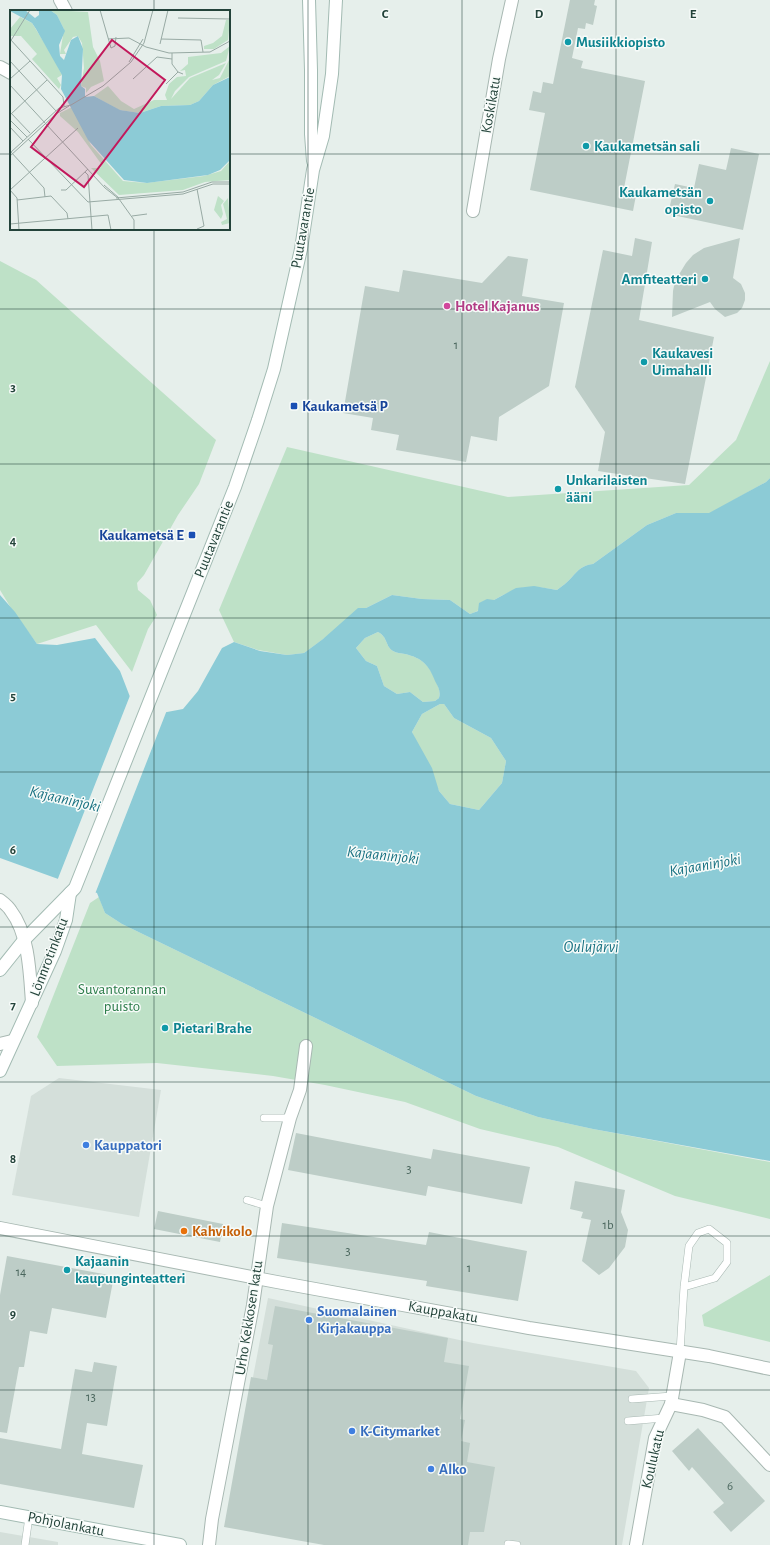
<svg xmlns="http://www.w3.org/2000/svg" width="770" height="1545" font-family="'Alegreya Sans',sans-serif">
  <rect width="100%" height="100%" fill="#e6efeb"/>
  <g fill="#d4dfda">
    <polygon points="59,1078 161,1090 139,1217 12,1195 31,1096"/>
    <polygon points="268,1298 473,1343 636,1371 649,1388 622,1545 341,1545 226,1519"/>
    <polygon points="0,1532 58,1542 58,1545 0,1545"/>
  </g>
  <g fill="#bee1c7">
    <polygon points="0,261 36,280 216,440 199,484 178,515 144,575 137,583 138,590 150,600 157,615 148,629 132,672 96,625 37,644 11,608 0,590"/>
    <path d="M 770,361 L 770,478 L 766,482 L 709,514 L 676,513 L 647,525 L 593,564 C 583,565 578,570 572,577 C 568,582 562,586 557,590 C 528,585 520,585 494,600 C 486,605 480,611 470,614 L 450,600 L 422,599 L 392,595 L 366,608 L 304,653 L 287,655 L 258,650 L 234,642 L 219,610 L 287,447 L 508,497 L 689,485 L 736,440 Z"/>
    <path d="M 378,632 C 388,637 385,646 393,651 C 396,653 401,653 405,654 C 422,658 429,665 436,681 C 438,687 441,691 439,698 L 435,701 L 423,702 L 410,692 L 397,694 L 384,686 L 377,666 L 366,661 L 356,648 L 365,638 Z"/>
    <polygon points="440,704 444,704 454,718 491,738 506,761 502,783 479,810 450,804 439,791 412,732 422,714"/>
    <polygon points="99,897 105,913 122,924 476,1096 538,1117 593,1129 770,1162 770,1219 675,1196 558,1147 480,1129 405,1102 325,1085 273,1076 157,1063 57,1066 37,1037 90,903"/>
    <polygon points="770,1275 770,1342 704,1326 702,1315"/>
  </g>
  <path fill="#8ccbd6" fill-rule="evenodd" d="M 770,478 L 770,1161 L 593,1129 L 538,1117 L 476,1096 L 122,924 L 105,913 L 97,893 L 0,858 L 0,595 L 15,612 L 37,644 L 57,645 L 95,638 L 120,671 L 132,702 L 151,715 L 183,709 L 198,691 L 222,648 L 234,642 L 260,651 L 287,655 L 304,653 L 323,639 L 358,608 L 366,608 L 392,595 L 422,599 L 450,600 L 470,614 L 478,611 L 479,603 L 487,599 L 494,600 L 516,588 L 534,586 L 557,590 C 562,586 568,582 572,577 C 578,570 583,565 593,564 L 647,525 L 676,513 L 709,513 L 766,482 ZM 378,632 C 388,637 385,646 393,651 C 396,653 401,653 405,654 C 422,658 429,665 435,681 C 438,687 441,691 439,698 L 435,701 L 423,702 L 410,692 L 397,694 L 384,686 L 377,666 L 366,661 L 356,648 L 365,638 ZM 440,704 L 444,704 L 454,718 L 491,738 L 506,761 L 502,783 L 479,810 L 450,804 L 439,791 L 432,768 L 412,732 L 422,714 Z"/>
  <polygon fill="#e6efeb" points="131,693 134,701 152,713 167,710 95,894 57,881"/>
  <g fill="#bdcdc7">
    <polygon points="570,0 595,0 594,5 597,6 593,25 586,23 585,29 578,28 572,58 583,61 581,68 645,81 624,188 637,190 633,211 530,190 545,113 529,110 533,91 541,93 543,82 553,84"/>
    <polygon points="731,148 759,154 743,230 668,214 675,184 694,188 699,164 726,170"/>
    <polygon points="635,238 652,242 639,320 714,337 685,484 598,471 605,432 575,387 603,250 632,256"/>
    <polygon points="740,238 733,278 741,284 745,293 745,300 742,308 737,313 725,317 715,309 710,302 672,317 673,291 675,281 686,263 693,255 704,248"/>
    <polygon points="508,256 528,259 522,296 564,303 549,386 499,417 497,441 471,436 466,462 396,450 399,435 371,430 373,418 343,413 365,286 399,292 403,270 482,283"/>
    <polygon points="296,1133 431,1159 433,1149 530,1167 522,1204 428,1186 426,1196 288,1170"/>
    <polygon points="575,1181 625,1190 621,1212 628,1230 625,1247 609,1268 599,1275 582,1261 591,1220 581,1218 583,1212 570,1209"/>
    <polygon points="158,1211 223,1224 220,1242 154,1229"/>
    <polygon points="282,1223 426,1245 429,1232 527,1251 518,1301 426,1286 427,1281 277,1258"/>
    <polygon points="7,1256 114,1276 106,1318 52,1308 47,1334 30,1331 24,1367 19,1367 7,1433 0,1432 0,1295"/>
    <polygon points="275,1306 448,1338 444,1362 469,1366 460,1419 465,1420 461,1441 470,1443 467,1462 495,1467 484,1532 470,1532 468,1545 324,1545 224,1527 251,1377 267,1380 273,1345 268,1344"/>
    <polygon points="94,1362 117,1366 107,1426 87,1423 82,1454 143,1465 134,1508 0,1484 0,1438 61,1449 75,1369 92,1372"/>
    <polygon points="698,1428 765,1501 731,1532 713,1512 724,1503 692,1467 689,1471 672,1451"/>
  </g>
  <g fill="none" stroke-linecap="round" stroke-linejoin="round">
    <defs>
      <g id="lane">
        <polyline points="264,1118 290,1118"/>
        <polyline points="247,1200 267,1206"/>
        <polyline points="680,1352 684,1287 689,1246 698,1233 709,1229 727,1243 727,1262 715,1278 684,1287"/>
        <polyline points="632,1399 672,1396"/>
        <polyline points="628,1421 664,1418"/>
        <polyline points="508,1544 517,1545"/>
        <polyline points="25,1545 29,1517"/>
      </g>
      <g id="street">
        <polyline points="60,0 66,11"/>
        <polyline points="0,67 11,73"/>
        <polyline points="473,211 499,59 512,0"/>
        <path d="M 0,900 C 4,903 9,907 11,911 C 29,934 30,975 32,1003"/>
        <polyline points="0,1044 12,1041"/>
        <polyline points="0,1228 277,1282 529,1328 709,1356 770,1369"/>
        <polyline points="671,1404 703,1410 725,1417 770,1465"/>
        <polyline points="209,1545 212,1519 253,1305 267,1206 290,1118 300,1090 306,1046"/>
        <polyline points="636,1545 655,1438 671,1404 680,1352"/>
      </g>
      <g id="secondary">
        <polyline points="309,0 311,70 311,134 313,161"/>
        <polyline points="0,970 24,940 75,888 235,487 258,420 274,369 301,249 313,170 323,136 332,74 336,0"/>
        <polyline points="0,1071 55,951 66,920 70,893"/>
        <polyline points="0,1512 180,1545"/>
      </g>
    </defs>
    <use href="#lane" stroke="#a8b8b2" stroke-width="8"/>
    <use href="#street" stroke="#a8b8b2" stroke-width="14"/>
    <use href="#secondary" stroke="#a3bbb3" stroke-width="14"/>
    <use href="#lane" stroke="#fff" stroke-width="7"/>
    <use href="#street" stroke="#fff" stroke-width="12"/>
    <use href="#secondary" stroke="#fff" stroke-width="12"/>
  </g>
  <path fill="none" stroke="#23433a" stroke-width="1" stroke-opacity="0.55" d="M 154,0 L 154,11M 308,0 L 308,1545M 462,0 L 462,1545M 616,0 L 616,1545M 0,154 L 11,154M 229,154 L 770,154M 154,229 L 154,1545M 0,309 L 770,309M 0,464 L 770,464M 0,618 L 770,618M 0,772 L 770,772M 0,927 L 770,927M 0,1082 L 770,1082M 0,1236 L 770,1236M 0,1390 L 770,1390"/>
  <g fill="#0f9aa8" stroke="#f7fbf9" stroke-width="1.5">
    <circle cx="568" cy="42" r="4"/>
    <circle cx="586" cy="146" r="4"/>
    <circle cx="710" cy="201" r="4"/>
    <circle cx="705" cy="279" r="4"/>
    <circle cx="644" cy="362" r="4"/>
    <circle cx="558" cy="489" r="4"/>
    <circle cx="165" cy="1028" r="4"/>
    <circle cx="67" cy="1270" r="4"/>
  </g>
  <circle fill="#d1479c" stroke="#f7fbf9" stroke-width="1.5" cx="447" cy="306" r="4"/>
  <g fill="#1a4fb4" stroke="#f7fbf9" stroke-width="1.5">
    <rect x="290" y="402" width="8" height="8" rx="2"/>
    <rect x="188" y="531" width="8" height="8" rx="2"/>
  </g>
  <g fill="#3f7fe0" stroke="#f7fbf9" stroke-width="1.5">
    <circle cx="86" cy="1145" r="4"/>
    <circle cx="309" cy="1320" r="4"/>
    <circle cx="352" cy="1431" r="4"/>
    <circle cx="431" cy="1469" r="4"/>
  </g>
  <circle fill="#e8710a" stroke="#f7fbf9" stroke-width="1.5" cx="184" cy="1231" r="4"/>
  <g text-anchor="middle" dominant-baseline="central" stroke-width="3" stroke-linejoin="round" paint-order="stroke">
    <g font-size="13" fill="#4a665d">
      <text x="456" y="345">1</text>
      <text x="409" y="1169">3</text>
      <text x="608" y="1225">1b</text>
      <text x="348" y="1251">3</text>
      <text x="469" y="1268">1</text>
      <text x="21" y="1272">14</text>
      <text x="91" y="1397">13</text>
      <text x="730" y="1486">6</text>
    </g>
    <g font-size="15" font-weight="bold" fill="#0d838f" stroke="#f7fbf9" text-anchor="start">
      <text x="576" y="42">Musiikkiopisto</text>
      <text x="594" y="146">Kaukametsän sali</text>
      <text x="702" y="192" text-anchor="end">Kaukametsän<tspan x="702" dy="17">opisto</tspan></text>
      <text x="697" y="279" text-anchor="end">Amfiteatteri</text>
      <text x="652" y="353">Kaukavesi<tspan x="652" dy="17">Uimahalli</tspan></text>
      <text x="566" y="480">Unkarilaisten<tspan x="566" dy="17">ääni</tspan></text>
      <text x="173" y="1028">Pietari Brahe</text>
      <text x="75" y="1261">Kajaanin<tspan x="75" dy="17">kaupunginteatteri</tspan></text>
    </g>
    <g font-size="15" fill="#23433a" stroke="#f7fbf9">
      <text transform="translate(491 105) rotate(-80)">Koskikatu</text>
      <text transform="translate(303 228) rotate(-80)">Puutavarantie</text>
      <text transform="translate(214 539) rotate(-68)">Puutavarantie</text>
      <text transform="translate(49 957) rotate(-69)">Lönnrotinkatu</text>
      <text transform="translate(443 1312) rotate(10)">Kauppakatu</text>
      <text transform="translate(249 1318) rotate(-81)">Urho Kekkosen katu</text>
      <text transform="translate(653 1459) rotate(-77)">Koulukatu</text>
      <text transform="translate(66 1524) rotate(11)">Pohjolankatu</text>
    </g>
    <g font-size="15" font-weight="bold" fill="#b23c85" stroke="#f7fbf9" text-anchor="start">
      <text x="455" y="306">Hotel Kajanus</text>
    </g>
    <g font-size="15" font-weight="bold" fill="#164399" stroke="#f7fbf9" text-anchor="start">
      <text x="302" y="406">Kaukametsä P</text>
      <text x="184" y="535" text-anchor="end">Kaukametsä E</text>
    </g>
    <g font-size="15" fill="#2b7c49" stroke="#f7fbf9">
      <text x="122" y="989">Suvantorannan<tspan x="122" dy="17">puisto</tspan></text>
    </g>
    <g font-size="15" font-weight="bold" fill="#366cbe" stroke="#f7fbf9" text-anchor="start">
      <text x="94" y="1145">Kauppatori</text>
      <text x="317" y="1311">Suomalainen<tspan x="317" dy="17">Kirjakauppa</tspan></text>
      <text x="360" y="1431">K-Citymarket</text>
      <text x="439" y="1469">Alko</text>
    </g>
    <g font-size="15" font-weight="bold" fill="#c56008" stroke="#f7fbf9" text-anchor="start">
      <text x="192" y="1231">Kahvikolo</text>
    </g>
    <g font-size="16" font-style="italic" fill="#197282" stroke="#f7fbf9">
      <text transform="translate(65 799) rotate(13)">Kajaaninjoki</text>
      <text transform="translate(383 855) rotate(6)">Kajaaninjoki</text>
      <text transform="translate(705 865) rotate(-10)">Kajaaninjoki</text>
      <text x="591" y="947">Oulujärvi</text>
    </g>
  </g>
  <g transform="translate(10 10)">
    <rect width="220" height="220" fill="#e6efeb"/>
    <path d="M 40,0 L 78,2 L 83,37 L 90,51 L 94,71 L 81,77 L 76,83 L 76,78 L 71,76 L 74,58 L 72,33 L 68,26 L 63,27 L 54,40 L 56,44 L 50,44 L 54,19 L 47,5 ZM 10,7 L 22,13 L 43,47 L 52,65 L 47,68 L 51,75 L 49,79 L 22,49 L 27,44 L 11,26 L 0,26 L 0,19 ZM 216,10 L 220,10 L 218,30 L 204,39 L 194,39 L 194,36 L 203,33 L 212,26 ZM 220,36 L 216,51 L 179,67 L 165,81 L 161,89 L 180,68 L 216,53 L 209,65 L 202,70 L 210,68 L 220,48 L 220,66 L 203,75 L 189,91 L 180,95 L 151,96 L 130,103 L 109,100 L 84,86 L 98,76 L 111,91 L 124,99 L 144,90 L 157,90 L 155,85 L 159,74 L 167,67 L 176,66 L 175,60 L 170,61 L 178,54 L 178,47 L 211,43 ZM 62,97 L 81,135 L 113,171 L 136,173 L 194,166 L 211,161 L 220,151 L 220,170 L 195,172 L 173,180 L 109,185 L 81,158 L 90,158 L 92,155 L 68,122 L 50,106 L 50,103 ZM 208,186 L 214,191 L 211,195 L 213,204 L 211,209 L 204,200 ZM 218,188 L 220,213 L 212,215 L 211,212 L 217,209 L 213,194 Z" fill="#bee1c7"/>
    <path d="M 15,0 L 25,8 L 29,5 L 29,0 L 40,0 L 47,5 L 55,21 L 49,35 L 50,46 L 54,50 L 61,30 L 68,26 L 73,39 L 71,76 L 75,79 L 75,87 L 84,86 L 110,100 L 130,103 L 151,96 L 180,95 L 189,91 L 203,75 L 220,67 L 220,150 L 210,160 L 198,165 L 137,173 L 114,170 L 78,130 L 51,79 L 52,65 L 26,19 L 22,13 L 0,1 Z" fill="#8ccbd6"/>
    <path fill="none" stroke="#98aaa4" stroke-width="1" d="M 90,0 L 101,38 L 105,36 L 106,27M 168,8 L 220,9M 0,29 L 53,87 L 54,96M 98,29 L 119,28 L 136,37 L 159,43 L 200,42 L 220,31M 151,29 L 191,30 L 193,42M 0,32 L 20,0M 150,34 L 158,0M 162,43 L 162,54 L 168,62 L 173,64M 0,51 L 46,101M 119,52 L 133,29M 0,69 L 20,51M 123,69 L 147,47 L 162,49M 156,74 L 168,62M 0,75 L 95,178 L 109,189 L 124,210 L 124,220M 0,102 L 20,123M 0,105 L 37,70M 0,110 L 17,127M 0,117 L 13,131M 18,129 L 78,192 L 173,184 L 203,174 L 220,174M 0,141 L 34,178 L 35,187M 0,143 L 49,98 L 61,95 L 93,76 L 121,52 L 134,33 L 143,0M 0,146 L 46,104 L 59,96M 75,162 L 78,165 L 82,220M 94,175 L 109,188M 0,180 L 68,118M 0,180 L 7,188 L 9,220M 51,180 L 56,180 L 78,159M 106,188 L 173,182 L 202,172 L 220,172M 7,190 L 41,186 L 57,203 L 58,209M 122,206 L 137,204M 0,214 L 98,205 L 101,220M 187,219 L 194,216 L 187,179"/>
    <path fill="#c2185b" fill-opacity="0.15" stroke="#c2185b" stroke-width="2" d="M 102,30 L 155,70 L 74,177 L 21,137 Z"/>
    <rect width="220" height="220" fill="none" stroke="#23433a" stroke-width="2"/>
  </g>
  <g font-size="13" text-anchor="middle" font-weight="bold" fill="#23433a" stroke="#f7fbf9" stroke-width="3" stroke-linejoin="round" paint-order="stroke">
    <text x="385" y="18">C</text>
    <text x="539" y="18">D</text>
    <text x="693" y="18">E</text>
    <text x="13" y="391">3</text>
    <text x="13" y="545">4</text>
    <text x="13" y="700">5</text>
    <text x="13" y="854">6</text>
    <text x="13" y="1009">7</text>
    <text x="13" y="1163">8</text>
    <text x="13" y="1318">9</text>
  </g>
</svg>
